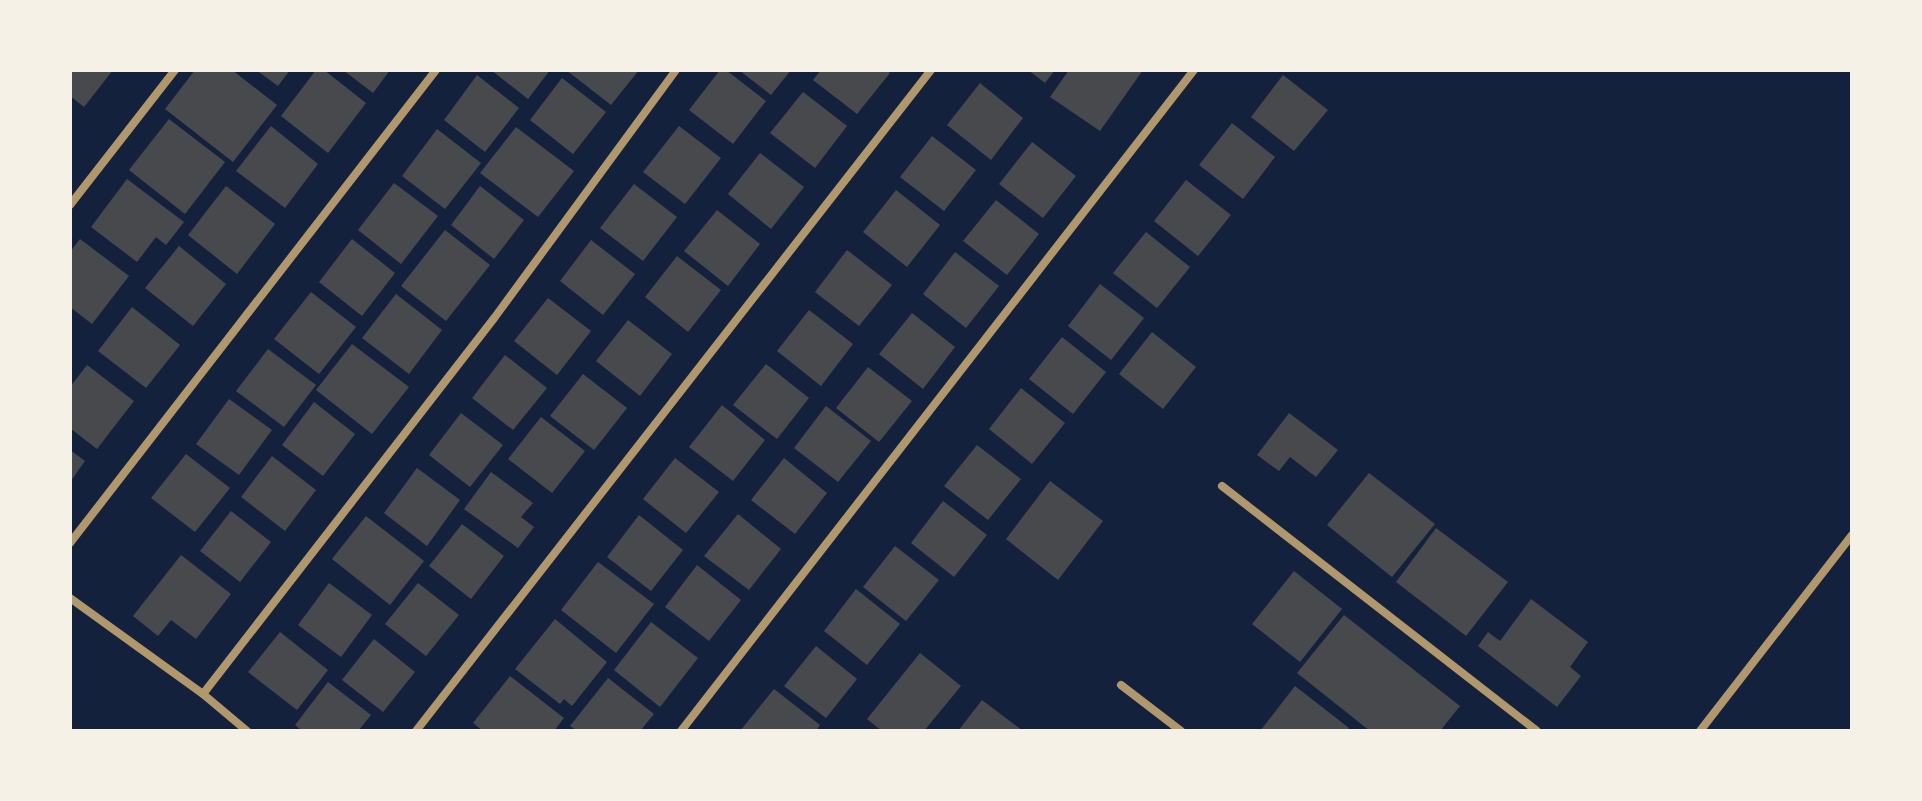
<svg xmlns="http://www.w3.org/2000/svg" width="1922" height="801" font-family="Commissioner,sans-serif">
  <rect width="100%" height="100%" fill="#14213d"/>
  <g fill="#48494c">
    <polygon points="70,70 113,70 84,107 70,96"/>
    <polygon points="195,70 232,70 277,105 233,162 165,109"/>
    <polygon points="256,70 290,70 278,86"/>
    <polygon points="316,70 324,70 366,103 328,153 281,116"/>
    <polygon points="343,70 390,70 373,93"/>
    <polygon points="491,70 550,70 528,99"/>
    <polygon points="566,70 639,70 611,105"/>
    <polygon points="720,70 726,70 766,101 733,144 689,110"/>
    <polygon points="739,70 791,70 771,95"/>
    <polygon points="821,70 886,70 890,73 857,114 813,80"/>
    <polygon points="1028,70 1055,70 1045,83"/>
    <polygon points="1069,70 1143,70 1100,131 1050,97"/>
    <polygon points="477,75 519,108 485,152 444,120"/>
    <polygon points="1283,75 1328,110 1294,151 1251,117"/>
    <polygon points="562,78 606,112 573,154 530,120"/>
    <polygon points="980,83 1023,118 991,160 947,125"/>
    <polygon points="803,92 847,126 815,168 770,133"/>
    <polygon points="169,119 225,162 185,214 129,170"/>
    <polygon points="1232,123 1275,157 1243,199 1199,165"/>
    <polygon points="271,126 318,164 285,208 236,171"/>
    <polygon points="679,126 721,158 685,204 643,172"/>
    <polygon points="516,127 574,171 538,217 480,173"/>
    <polygon points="437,129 481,163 445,209 402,176"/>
    <polygon points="932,136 976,170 944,211 900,177"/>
    <polygon points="1032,142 1076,176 1043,218 999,184"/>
    <polygon points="760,153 804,187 771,229 728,194"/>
    <polygon points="127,179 184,222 166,245 156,237 137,262 91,227"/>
    <polygon points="1186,180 1231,215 1198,256 1154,221"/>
    <polygon points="394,183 438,216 401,264 358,230"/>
    <polygon points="634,184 677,217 643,261 600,228"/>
    <polygon points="226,186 275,224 237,274 188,235"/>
    <polygon points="480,186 524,220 494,259 451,225"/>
    <polygon points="896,190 940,225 907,267 863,232"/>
    <polygon points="996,200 1039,234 1007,275 963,241"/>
    <polygon points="717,210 760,244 728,286 684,251"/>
    <polygon points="445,230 490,265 446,321 401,286"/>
    <polygon points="1146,232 1190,267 1157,308 1113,273"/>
    <polygon points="80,239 129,276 92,324 70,307 70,252"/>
    <polygon points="352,239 395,273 362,316 319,282"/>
    <polygon points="591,240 635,274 603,315 560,281"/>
    <polygon points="179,246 226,284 193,326 145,288"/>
    <polygon points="847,250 892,285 859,326 815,292"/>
    <polygon points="955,252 999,286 966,328 923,294"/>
    <polygon points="677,256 721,290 688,332 645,297"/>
    <polygon points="1100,284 1144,318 1111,360 1068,326"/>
    <polygon points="311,292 356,327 319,374 274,339"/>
    <polygon points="396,294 442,330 409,374 362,338"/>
    <polygon points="548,298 591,331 557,375 514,341"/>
    <polygon points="132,307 180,345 146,388 98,351"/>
    <polygon points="809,310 853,344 821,386 777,351"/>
    <polygon points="912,313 955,347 923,389 879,354"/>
    <polygon points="628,320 672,354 640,396 596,361"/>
    <polygon points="1152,332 1196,367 1163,409 1119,374"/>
    <polygon points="1062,337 1106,372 1073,414 1029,379"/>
    <polygon points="352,344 409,387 372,434 316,390"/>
    <polygon points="268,349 316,385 284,427 236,391"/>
    <polygon points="505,355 547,388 513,430 472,398"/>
    <polygon points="766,364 809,398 777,439 733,405"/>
    <polygon points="87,365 134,401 97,449 70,428 70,387"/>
    <polygon points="868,367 912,401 879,442 836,408"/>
    <polygon points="583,374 627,408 594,450 550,416"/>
    <polygon points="1021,388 1065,423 1032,464 989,429"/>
    <polygon points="229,399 272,430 239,475 196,444"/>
    <polygon points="314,402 355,434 323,476 282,445"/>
    <polygon points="722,405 765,440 733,481 689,447"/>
    <polygon points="826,406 871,441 838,482 794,448"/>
    <polygon points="461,413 503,445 470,487 429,455"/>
    <polygon points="1289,413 1338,450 1316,477 1290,457 1279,471 1257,455"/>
    <polygon points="541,417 585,451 552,493 508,459"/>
    <polygon points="977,445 1021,479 988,520 944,486"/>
    <polygon points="70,450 85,461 70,482"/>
    <polygon points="186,454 230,488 195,532 151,498"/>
    <polygon points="272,456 316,490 285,531 241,497"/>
    <polygon points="675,458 719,492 686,533 643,499"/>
    <polygon points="784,458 827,493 795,534 751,500"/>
    <polygon points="417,468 460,500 427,546 384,513"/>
    <polygon points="491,472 533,503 521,517 534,527 518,548 464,509"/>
    <polygon points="1369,473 1435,524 1392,577 1327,525"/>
    <polygon points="1050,481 1103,521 1058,580 1006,539"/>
    <polygon points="943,501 987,535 954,577 911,543"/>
    <polygon points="231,511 271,542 240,582 200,551"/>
    <polygon points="738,514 781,549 749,590 704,556"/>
    <polygon points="639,515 683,550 651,591 607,557"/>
    <polygon points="366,516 424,561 390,605 332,559"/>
    <polygon points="462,524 504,556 471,599 429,566"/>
    <polygon points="1436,528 1508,582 1466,636 1396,582"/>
    <polygon points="895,546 939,580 906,621 863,587"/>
    <polygon points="181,555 231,594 196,639 171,620 158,636 133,616"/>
    <polygon points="598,562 654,604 616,653 561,610"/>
    <polygon points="697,565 741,600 709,641 665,607"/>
    <polygon points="1294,571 1342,609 1300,662 1252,624"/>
    <polygon points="329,583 372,615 341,657 298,625"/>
    <polygon points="418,583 459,615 426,656 385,624"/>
    <polygon points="856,589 900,624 867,665 824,631"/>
    <polygon points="1531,599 1588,642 1570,667 1581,676 1557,707 1478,646 1488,632 1500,641"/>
    <polygon points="1344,615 1460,706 1440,731 1370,731 1297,673"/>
    <polygon points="555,619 607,662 572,706 564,699 560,704 515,669"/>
    <polygon points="651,622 698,658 660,707 614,670"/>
    <polygon points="280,632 328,670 297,710 248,672"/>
    <polygon points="374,639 415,672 383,712 342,680"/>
    <polygon points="816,646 857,679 826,718 784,686"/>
    <polygon points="920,653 961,686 924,731 882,731 867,719"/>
    <polygon points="510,676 564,718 554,731 483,731 473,723"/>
    <polygon points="608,678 654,714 640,731 577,731 570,726"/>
    <polygon points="328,682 371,715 358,731 302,731 295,725"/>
    <polygon points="1295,686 1349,728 1347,731 1260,731"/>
    <polygon points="774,689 820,725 816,731 740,731"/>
    <polygon points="982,700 1023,731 958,731"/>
  </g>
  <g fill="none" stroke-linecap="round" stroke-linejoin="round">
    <g stroke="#b1986c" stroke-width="8">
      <polyline points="70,205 175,70"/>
      <polyline points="1222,486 1537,731"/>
      <polyline points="70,543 436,70"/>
      <polyline points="70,598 203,694 247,731"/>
      <polyline points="1121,685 1181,731"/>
      <polyline points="203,694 495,317 676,70"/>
      <polyline points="416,731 931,70"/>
      <polyline points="681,731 1194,70"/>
      <polyline points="1700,731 1852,535"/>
    </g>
  </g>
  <rect width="1922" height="801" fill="none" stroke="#f6f1e7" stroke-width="144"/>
</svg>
